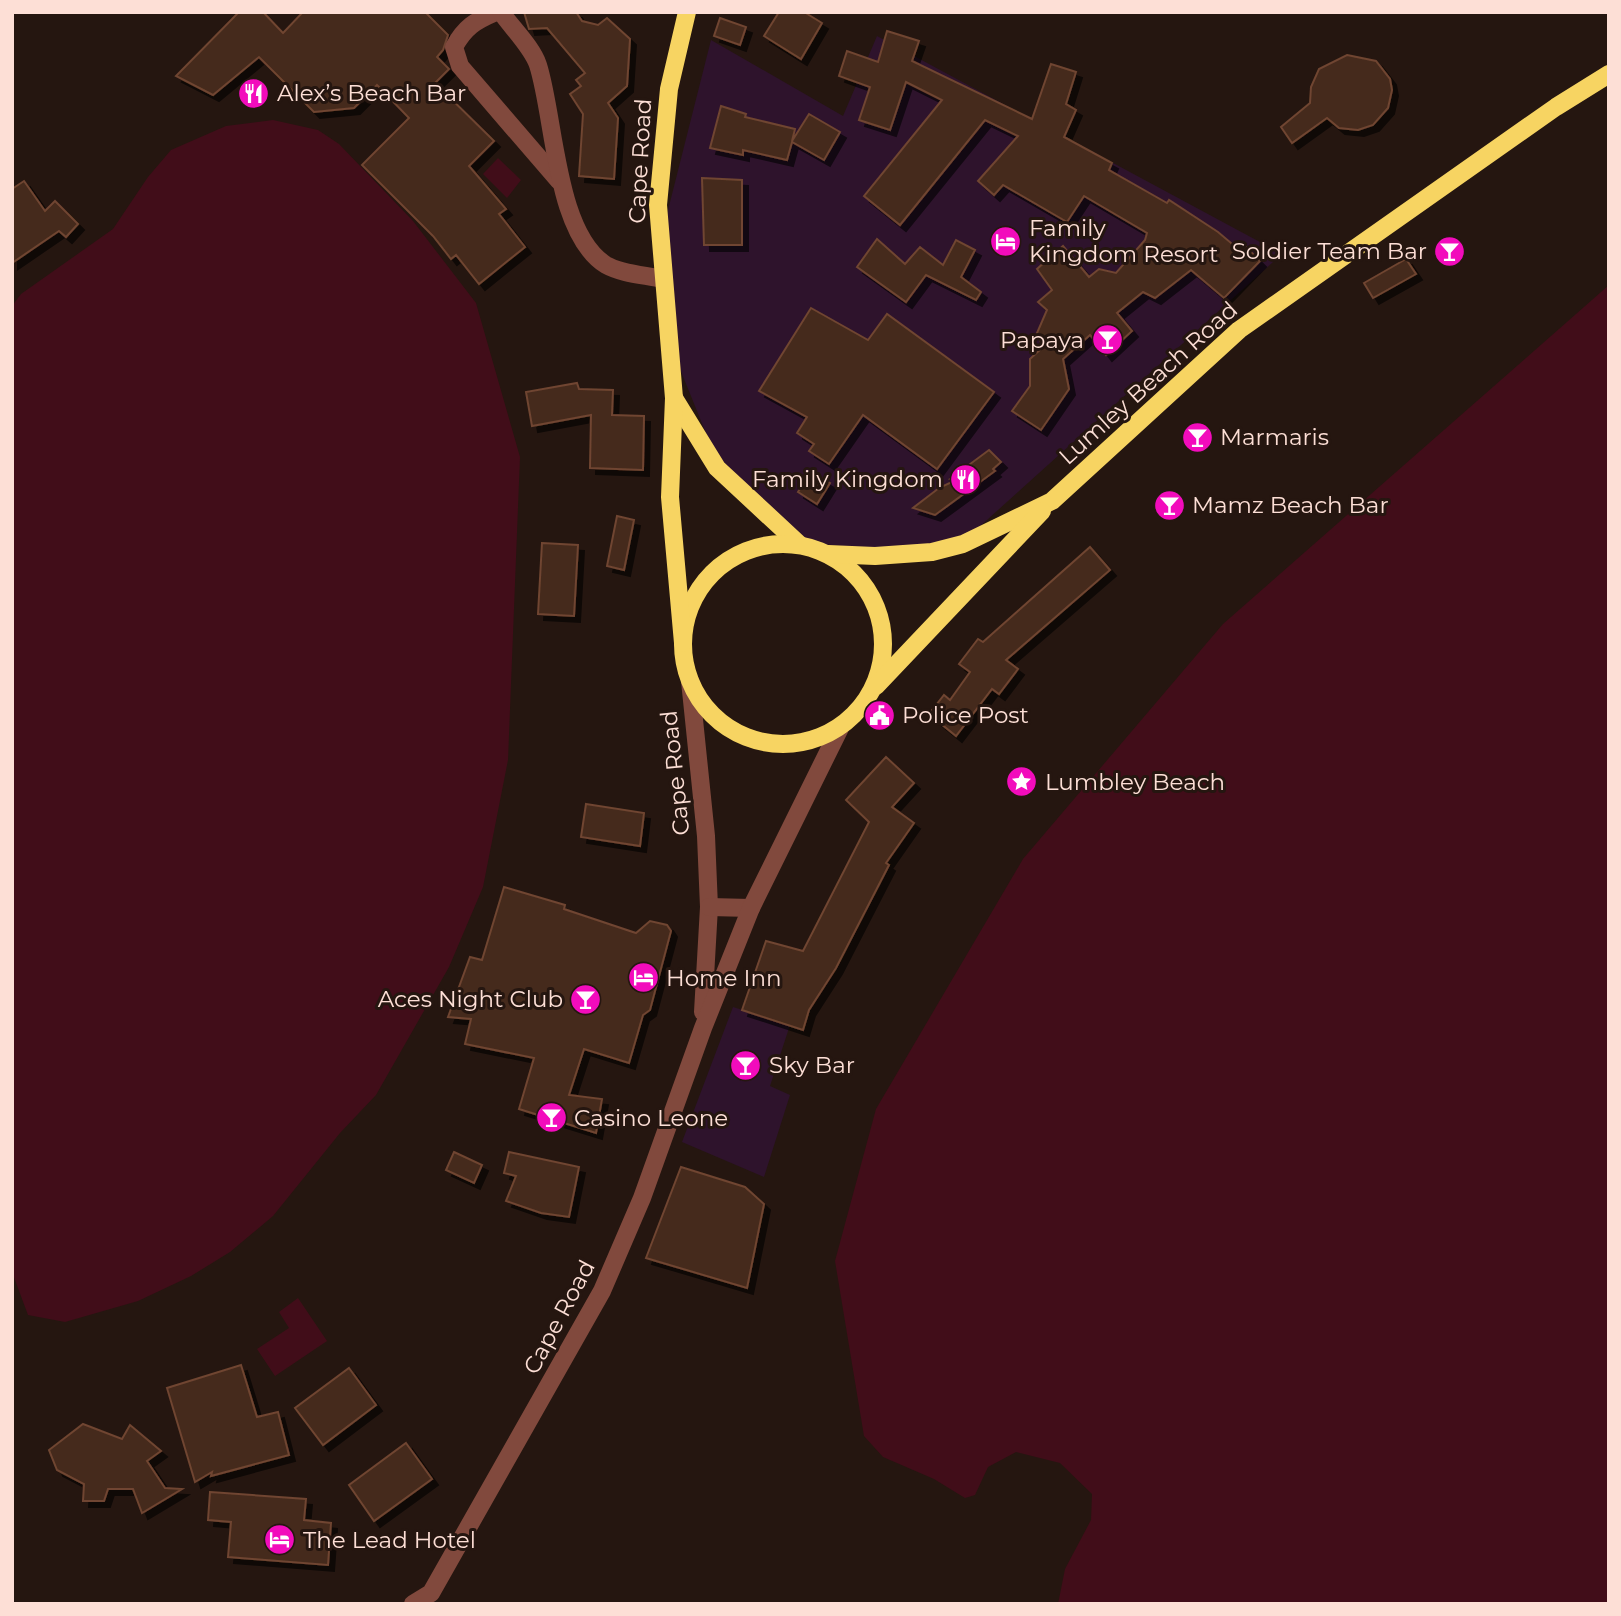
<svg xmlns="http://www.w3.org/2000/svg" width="1621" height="1616" font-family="Montserrat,sans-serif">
  <defs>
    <filter id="shadow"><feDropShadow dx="6" dy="6" stdDeviation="0" flood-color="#0009"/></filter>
  </defs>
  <rect width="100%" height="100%" fill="#251610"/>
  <g fill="#2e132c">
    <polygon points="877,36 1282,254 947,556 810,543 716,458 676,359 667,214 711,40 843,116"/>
    <polygon points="733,1007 790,1025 770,1086 790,1095 764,1177 682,1142"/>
  </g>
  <g fill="#410d19">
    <polygon points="273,120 318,130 339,144 413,221 476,303 520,457 508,760 483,887 449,967 376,1095 340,1133 273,1216 230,1252 191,1276 138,1301 65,1322 28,1315 12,1272 12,306 21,294 113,229 148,177 171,150 226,126"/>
    <polygon points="498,158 521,180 507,198 483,174"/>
    <polygon points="1609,285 1609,1604 1058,1604 1065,1569 1091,1520 1092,1494 1060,1463 1016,1452 988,1467 975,1495 965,1498 934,1479 883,1457 864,1436 835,1261 876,1109 1023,859 1223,624"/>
    <polygon points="298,1298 327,1341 275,1376 257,1349 289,1328 279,1312"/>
  </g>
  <g fill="#452a1d" stroke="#6f4530" stroke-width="2" filter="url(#shadow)">
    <polygon points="239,12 263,12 283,33 303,12 425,12 448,35 443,50 437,57 449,69 435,83 494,141 469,166 506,209 499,214 525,247 479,284 456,255 451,259 433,236 362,165 409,118 377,85 354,108 314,112 259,57 213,95 176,76"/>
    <polygon points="524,12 576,12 582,21 598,25 607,18 630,39 627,86 608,103 618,118 614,179 579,176 583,114 570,94 581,86 576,80 585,73 547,28 529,29"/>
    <polygon points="779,12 804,12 822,23 801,59 764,36"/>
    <polygon points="720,18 746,27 740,45 714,36"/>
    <polygon points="887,31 919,41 912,61 1032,119 1051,64 1076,72 1066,104 1076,110 1064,137 1112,163 1109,170 1167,203 1169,200 1218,232 1238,249 1243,244 1260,261 1224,298 1191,270 1155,298 1143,292 1117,313 1132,331 1106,355 1090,335 1063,359 1069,389 1041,430 1012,411 1030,386 1030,359 1043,347 1037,333 1047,310 1038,302 1052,290 1037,269 1063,246 1089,277 1099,269 1116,273 1145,240 1147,233 1084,196 1067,222 1003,185 994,195 978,181 1018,136 985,120 900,225 864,196 942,100 906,82 890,130 859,120 870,87 839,76 847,51 878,62"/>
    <polygon points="1347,55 1376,61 1390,79 1392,90 1388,108 1373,125 1358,130 1339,128 1327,118 1292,143 1281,127 1310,103 1311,87 1319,69"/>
    <polygon points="721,106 746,114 745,117 795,129 792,141 809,114 840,132 824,160 792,142 787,160 743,150 743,155 710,148"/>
    <polygon points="702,178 742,180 742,245 704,245"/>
    <polygon points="24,181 45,211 55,201 78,224 66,237 59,231 12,263 12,189"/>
    <polygon points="877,239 905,264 920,247 943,265 956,240 975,250 961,277 981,292 976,300 926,275 906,302 857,267"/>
    <polygon points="1406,259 1416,274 1373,298 1364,283"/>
    <polygon points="811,308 868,340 887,314 994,392 937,469 863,415 829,464 809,451 814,444 797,433 807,417 759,391"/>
    <polygon points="577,383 579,389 613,390 612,415 644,416 643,470 590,468 591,415 532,426 526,392"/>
    <polygon points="989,450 1001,462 993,469 995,471 935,515 913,508 939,488 954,481 950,479"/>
    <polygon points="811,472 830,483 817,504 798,492"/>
    <polygon points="617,516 634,520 624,570 607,566"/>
    <polygon points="542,543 578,545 574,616 538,614"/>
    <polygon points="1090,547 1110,570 1006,660 1018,669 999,694 992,689 956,736 929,714 944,695 950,700 970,672 959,664 978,639 983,642"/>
    <polygon points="886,757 914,783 892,807 914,823 886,863 889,865 836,968 809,1010 803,1030 742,1010 766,941 803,951 869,822 846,800"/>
    <polygon points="586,804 644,813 640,846 581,837"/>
    <polygon points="504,887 565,905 564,909 636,933 650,921 667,925 671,931 650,1010 643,1015 629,1063 584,1049 569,1095 602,1099 596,1133 519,1109 534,1058 465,1044 471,1019 448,1017 470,957 482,960"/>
    <polygon points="454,1152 482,1165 474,1183 446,1170"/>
    <polygon points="509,1152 579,1167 569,1217 541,1213 506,1201 516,1176 504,1173"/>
    <polygon points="681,1167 745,1187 764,1204 747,1288 646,1258"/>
    <polygon points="241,1365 257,1417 278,1412 289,1455 211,1476 212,1472 195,1482 167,1388"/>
    <polygon points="349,1368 376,1405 323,1445 295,1408"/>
    <polygon points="83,1424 122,1439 130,1425 161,1451 147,1461 165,1488 182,1489 142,1513 133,1489 108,1489 104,1501 83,1501 84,1484 57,1470 49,1450"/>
    <polygon points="406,1443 432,1479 374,1521 349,1485"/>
    <polygon points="210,1492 306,1499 304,1520 331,1523 328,1565 228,1557 231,1522 208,1520"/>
  </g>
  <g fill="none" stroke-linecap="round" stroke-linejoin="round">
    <g stroke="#81493d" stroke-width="18">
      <path d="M 496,12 C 475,21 465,27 454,47 L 460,66 L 559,181"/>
      <path d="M 501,12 C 512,28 532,47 538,65 C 555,118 555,233 606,265 C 622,274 646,275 663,279"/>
      <polyline points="690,681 706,836 709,907 703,1012"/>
      <polyline points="709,907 751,908"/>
      <polyline points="413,1604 431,1593 602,1291 642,1198 703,1028 751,908 840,728"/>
    </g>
    <g stroke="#f7d462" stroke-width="18">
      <polyline points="674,398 717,468 800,545"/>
      <circle cx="783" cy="644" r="100"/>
      <polyline points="828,554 875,556 932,552 963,544 1052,501 1239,330 1556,107 1609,74"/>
      <polyline points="683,643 670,497 674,398 658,205 669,89 687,12"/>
      <polyline points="876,686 1042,511"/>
    </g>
  </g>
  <defs>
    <symbol id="restaurant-disc" viewBox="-11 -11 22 22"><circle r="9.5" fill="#f20cbc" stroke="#251610"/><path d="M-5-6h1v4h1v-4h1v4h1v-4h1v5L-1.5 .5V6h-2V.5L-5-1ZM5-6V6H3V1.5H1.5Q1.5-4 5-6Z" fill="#fff"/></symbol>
    <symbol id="hotel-disc" viewBox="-11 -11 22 22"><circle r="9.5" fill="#f20cbc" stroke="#251610"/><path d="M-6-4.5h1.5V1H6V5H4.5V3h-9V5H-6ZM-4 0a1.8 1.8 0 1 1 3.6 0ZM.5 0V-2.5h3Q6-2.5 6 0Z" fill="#fff"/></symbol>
    <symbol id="bar-disc" viewBox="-11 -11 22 22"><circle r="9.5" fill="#f20cbc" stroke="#251610"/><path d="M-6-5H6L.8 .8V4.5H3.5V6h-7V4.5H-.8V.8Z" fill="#fff"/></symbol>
    <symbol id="civic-disc" viewBox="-11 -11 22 22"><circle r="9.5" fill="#f20cbc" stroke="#251610"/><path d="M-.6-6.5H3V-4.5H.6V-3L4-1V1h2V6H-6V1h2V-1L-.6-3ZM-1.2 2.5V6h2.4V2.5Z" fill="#fff"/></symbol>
    <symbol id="sight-disc" viewBox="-11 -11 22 22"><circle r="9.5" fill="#f20cbc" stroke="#251610"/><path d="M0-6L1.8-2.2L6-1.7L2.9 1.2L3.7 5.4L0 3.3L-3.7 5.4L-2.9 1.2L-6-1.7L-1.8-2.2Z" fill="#fff"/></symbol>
  </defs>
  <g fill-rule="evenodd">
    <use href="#restaurant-disc" x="236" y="76" width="35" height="35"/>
    <use href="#hotel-disc" x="988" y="224" width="35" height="35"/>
    <use href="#bar-disc" x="1432" y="234" width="35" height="35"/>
    <use href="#bar-disc" x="1090" y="322" width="35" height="35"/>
    <use href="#bar-disc" x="1180" y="420" width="35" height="35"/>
    <use href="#restaurant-disc" x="948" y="462" width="35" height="35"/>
    <use href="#bar-disc" x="1152" y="488" width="35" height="35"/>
    <use href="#civic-disc" x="862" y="698" width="35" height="35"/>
    <use href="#sight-disc" x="1004" y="764" width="35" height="35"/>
    <use href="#hotel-disc" x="626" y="960" width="35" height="35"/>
    <use href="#bar-disc" x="568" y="982" width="35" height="35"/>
    <use href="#bar-disc" x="728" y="1048" width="35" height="35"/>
    <use href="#bar-disc" x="534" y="1100" width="35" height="35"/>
    <use href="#hotel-disc" x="262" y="1522" width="35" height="35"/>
  </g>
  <g text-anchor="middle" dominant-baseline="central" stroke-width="6" stroke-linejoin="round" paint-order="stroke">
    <g font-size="23" fill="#fddfd6" stroke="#251610" text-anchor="start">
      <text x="277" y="93">Alex’s Beach Bar</text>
      <text x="1029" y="228">Family<tspan x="1029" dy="26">Kingdom Resort</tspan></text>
      <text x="1427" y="251" text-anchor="end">Soldier Team Bar</text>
      <text x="1084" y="340" text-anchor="end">Papaya</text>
      <text x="1220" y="437">Marmaris</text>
      <text x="943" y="479" text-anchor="end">Family Kingdom</text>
      <text x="1192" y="505">Mamz Beach Bar</text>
      <text x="902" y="715">Police Post</text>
      <text x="1045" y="782">Lumbley Beach</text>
      <text x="666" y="978">Home Inn</text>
      <text x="563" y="999" text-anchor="end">Aces Night Club</text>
      <text x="769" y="1065">Sky Bar</text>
      <text x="574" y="1118">Casino Leone</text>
      <text x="303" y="1540">The Lead Hotel</text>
    </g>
    <g font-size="23" fill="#fddfd6" stroke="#251610">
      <text transform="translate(640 161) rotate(-87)">Cape Road</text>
      <text transform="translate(1148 383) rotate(-42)">Lumley Beach Road</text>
      <text transform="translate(675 773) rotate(-96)">Cape Road</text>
      <text transform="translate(559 1317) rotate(-62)">Cape Road</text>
    </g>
  </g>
  <rect width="1621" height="1616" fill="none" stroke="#fddfd6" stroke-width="28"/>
</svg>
